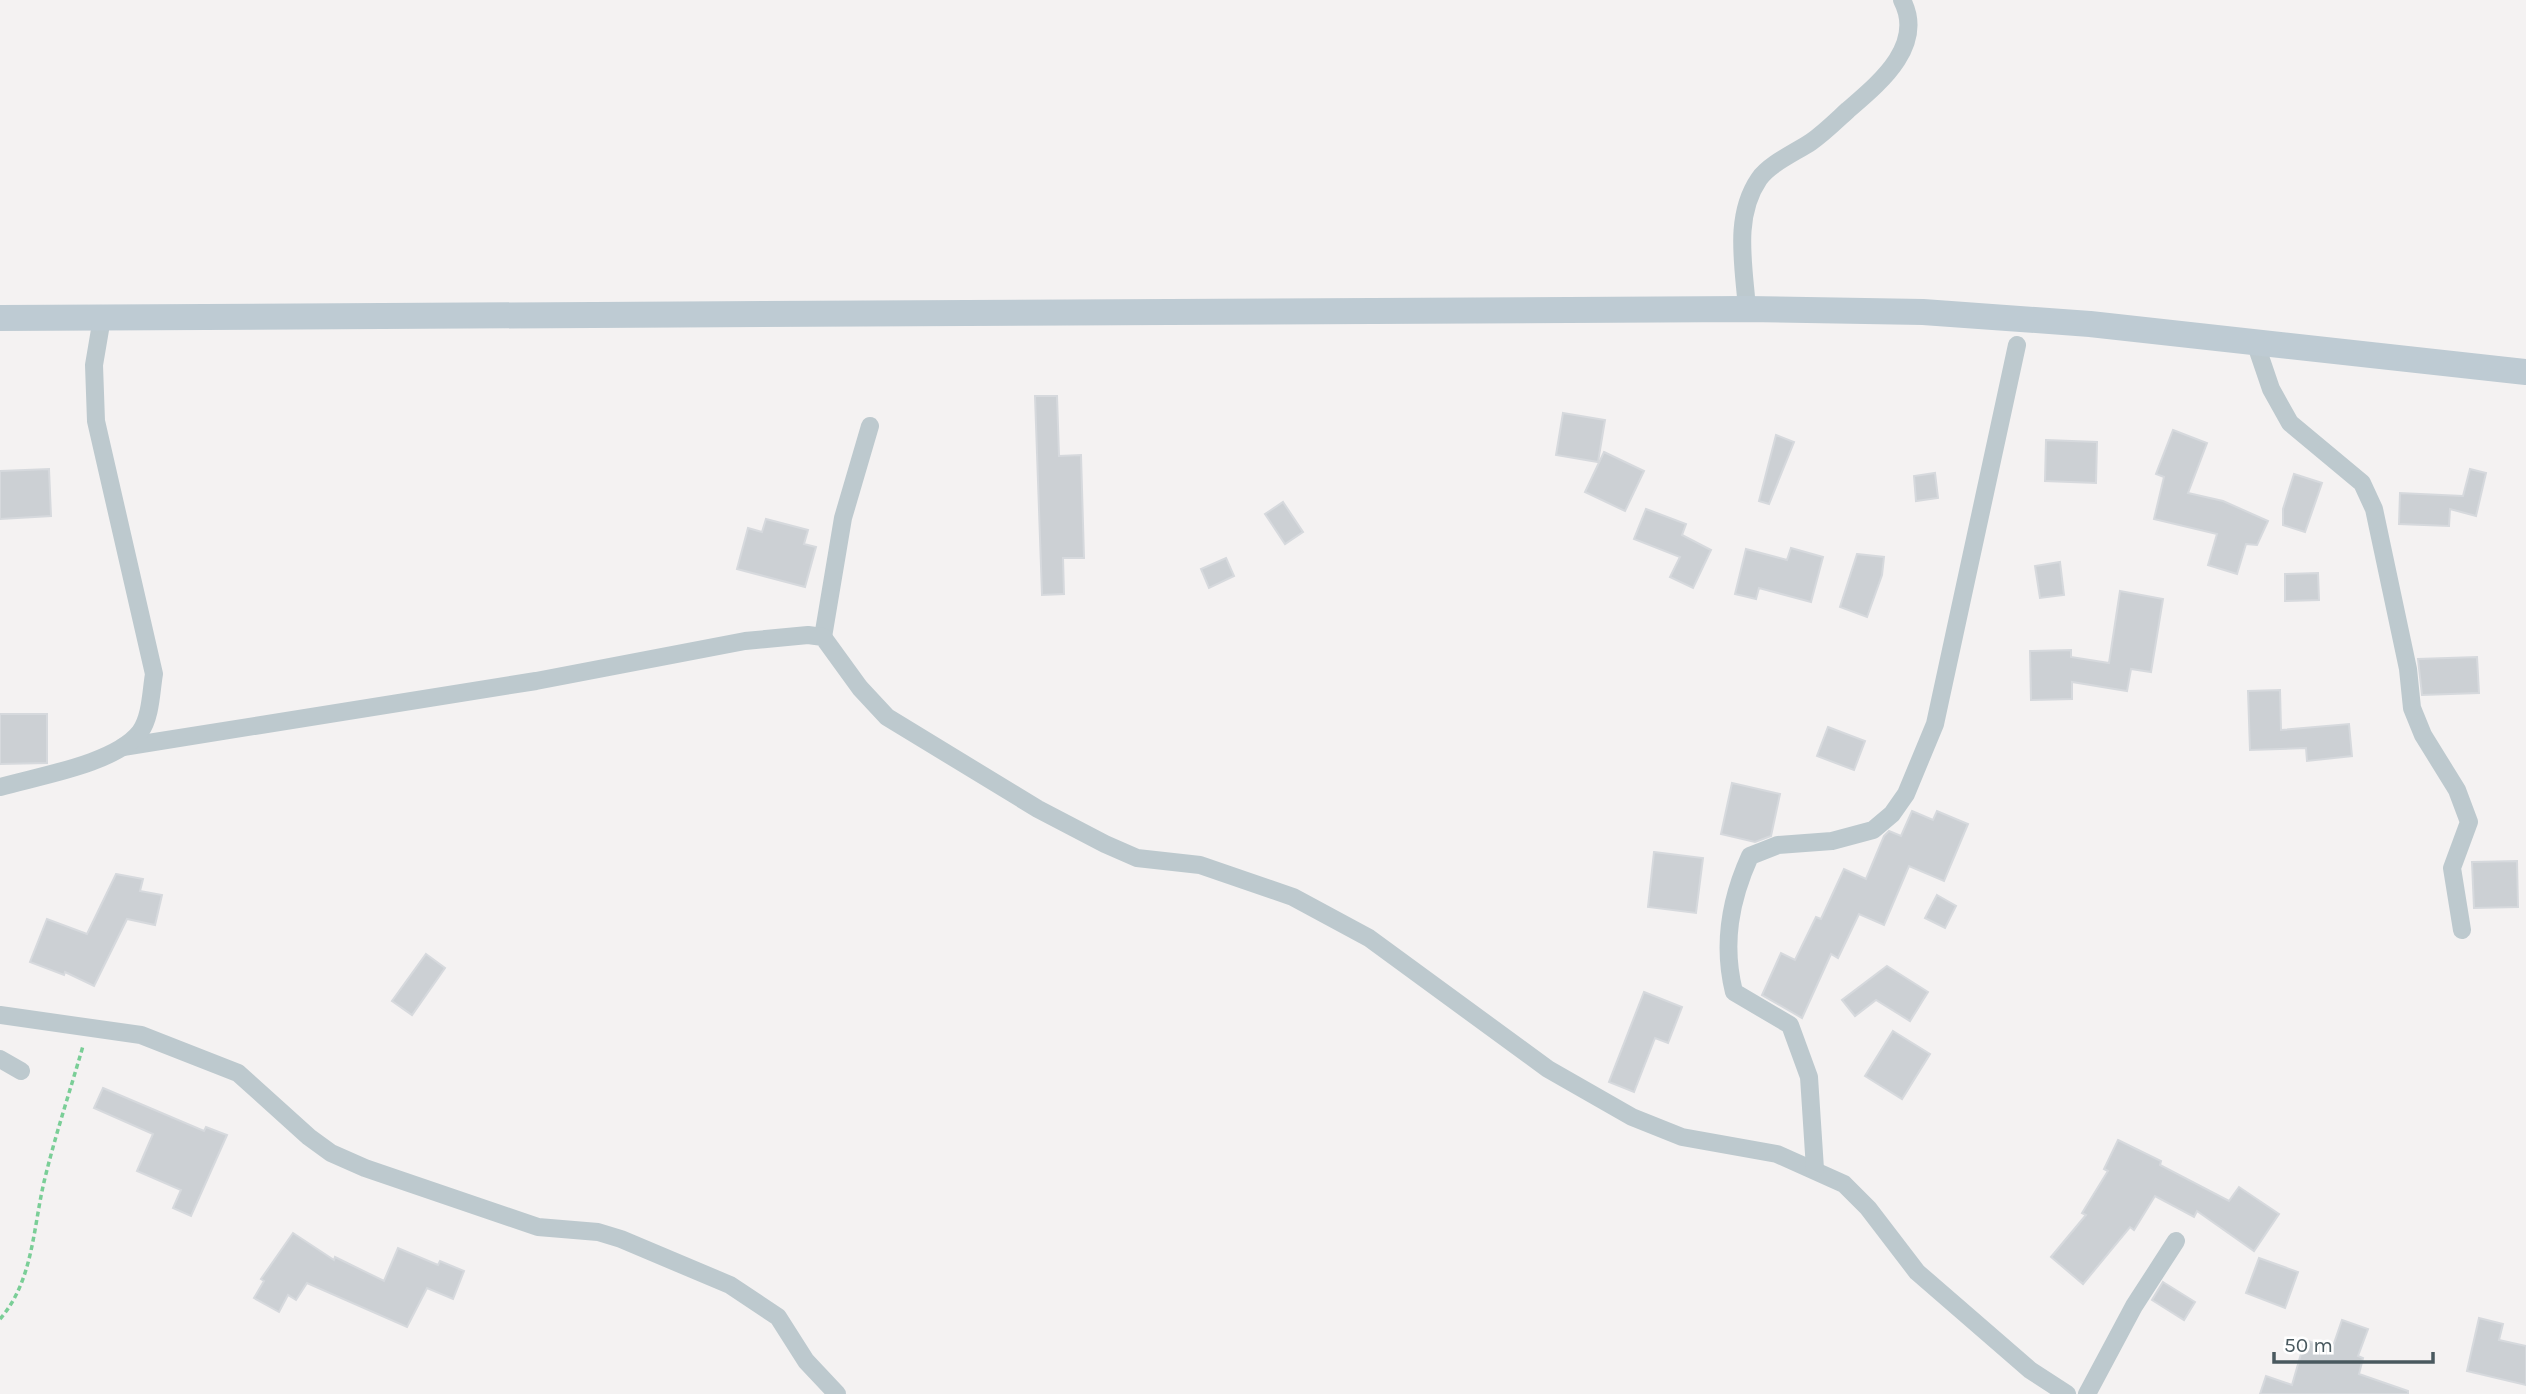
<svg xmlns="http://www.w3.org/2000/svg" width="2526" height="1394" font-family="Karla,sans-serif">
  <rect width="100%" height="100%" fill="#f4f2f2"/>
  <g fill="#ccd0d4" stroke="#d6d9dd" stroke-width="2">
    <polygon points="1035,396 1057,396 1059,456 1081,455 1084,558 1063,558 1064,594 1042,595"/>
    <polygon points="1563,413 1605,420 1598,462 1556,455"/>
    <polygon points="2173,430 2207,443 2188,493 2223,501 2268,521 2257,545 2246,544 2237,574 2208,565 2217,534 2154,519 2164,477 2156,474"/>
    <polygon points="1776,435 1794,442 1769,504 1759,501"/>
    <polygon points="2046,440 2097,442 2096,483 2045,481"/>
    <polygon points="1604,452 1644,471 1625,511 1585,492"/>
    <polygon points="49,469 51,516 0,519 0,471"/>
    <polygon points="2470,469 2486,473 2476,516 2450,509 2449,526 2399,524 2400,493 2463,496"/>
    <polygon points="1935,473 1938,498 1916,501 1914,476"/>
    <polygon points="2294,474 2322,483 2305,532 2283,525 2283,509"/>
    <polygon points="1283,502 1303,532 1285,544 1265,514"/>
    <polygon points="1646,509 1686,524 1682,535 1711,550 1693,588 1670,577 1680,557 1634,539"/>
    <polygon points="766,519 808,530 804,544 816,547 805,587 737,569 748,528 762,532"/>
    <polygon points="1791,548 1823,557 1811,602 1759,588 1756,599 1735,594 1746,549 1787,560"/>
    <polygon points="1857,554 1884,557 1882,575 1867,617 1840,607"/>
    <polygon points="1226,558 1234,576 1209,588 1201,569"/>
    <polygon points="2060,562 2064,595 2040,598 2035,566"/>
    <polygon points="2318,573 2319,600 2285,601 2285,574"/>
    <polygon points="2120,591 2163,599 2151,672 2131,669 2127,691 2072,682 2072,699 2031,700 2030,651 2071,650 2071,657 2109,663"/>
    <polygon points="2477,657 2479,693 2422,695 2418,659"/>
    <polygon points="2280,690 2281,730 2349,724 2352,756 2307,761 2306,748 2250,750 2248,691"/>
    <polygon points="0,714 47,714 47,763 0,764"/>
    <polygon points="1828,727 1865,741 1854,770 1817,756"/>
    <polygon points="1732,783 1780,794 1771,836 1755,842 1721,834"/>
    <polygon points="1912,811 1933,820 1937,811 1968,824 1944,881 1909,866 1884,925 1859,914 1838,958 1831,954 1802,1018 1762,995 1781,953 1795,960 1816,917 1821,919 1844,869 1866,879 1884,836 1889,831 1901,836"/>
    <polygon points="1654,852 1703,858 1696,913 1648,907"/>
    <polygon points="2517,861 2518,907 2474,908 2472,862"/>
    <polygon points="116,874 143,879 140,891 162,895 155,925 127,919 94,986 65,972 64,975 30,962 47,919 87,934"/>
    <polygon points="1937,895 1956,906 1945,928 1925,918"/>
    <polygon points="426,954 445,968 412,1015 392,1001"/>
    <polygon points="1887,966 1928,992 1910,1021 1876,1000 1855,1016 1842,1000"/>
    <polygon points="1644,992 1682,1007 1668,1043 1655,1038 1634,1092 1609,1082"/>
    <polygon points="1893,1031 1930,1054 1902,1099 1865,1076"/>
    <polygon points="103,1088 204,1131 206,1127 227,1135 191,1216 173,1208 181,1190 137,1171 153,1134 94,1108"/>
    <polygon points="2118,1140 2161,1161 2160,1165 2229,1201 2239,1187 2279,1214 2254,1251 2197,1211 2194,1217 2155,1196 2134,1230 2130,1227 2083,1284 2051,1257 2086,1215 2082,1213 2108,1171 2104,1169"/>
    <polygon points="293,1233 334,1260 335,1257 384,1281 398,1248 438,1265 440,1261 464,1271 453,1299 427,1288 407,1327 307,1283 296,1300 288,1295 279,1312 254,1298 264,1281 261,1279"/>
    <polygon points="2259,1258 2298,1272 2285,1308 2246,1293"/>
    <polygon points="2163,1282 2195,1302 2184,1320 2152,1300"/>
    <polygon points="2479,1318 2503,1324 2499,1340 2526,1346 2526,1385 2467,1371"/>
    <polygon points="2342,1320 2368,1329 2358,1356 2363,1358 2359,1374 2408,1391 2408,1394 2260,1394 2266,1376 2292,1385 2305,1340 2332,1349"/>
  </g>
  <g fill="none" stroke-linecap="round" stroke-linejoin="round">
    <path stroke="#7ace97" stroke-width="3.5" stroke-dasharray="5 3.5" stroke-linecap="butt" d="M 0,1319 C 33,1281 33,1229 44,1182 C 55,1136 70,1091 83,1046"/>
    <g stroke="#bdc9ce" stroke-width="18">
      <path d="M 1747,309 C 1744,266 1733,217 1759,179 C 1769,164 1796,152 1811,142 C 1824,133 1836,121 1848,110 C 1878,84 1926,46 1902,0"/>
      <polyline points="2255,342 2271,389 2290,423 2362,483 2374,509 2408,669 2412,708 2423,735 2457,790 2469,822 2452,868 2462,930"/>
      <polyline points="823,637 843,518 870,426"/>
      <polyline points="123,747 536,681 745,641 808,635 823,637 860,688 887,717 1038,809 1105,844 1137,858 1200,865 1293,897 1369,938 1548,1069 1632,1117 1682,1137 1777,1154 1844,1184 1868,1208 1917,1272 2030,1370 2067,1394"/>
      <path d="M 0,787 C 38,776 115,764 140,732 C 151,717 151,691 154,674 L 96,421 L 94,365 L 102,318"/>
      <polyline points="0,1015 141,1035 238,1073 309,1137 331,1153 365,1168 538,1227 598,1232 621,1239 730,1285 778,1317 806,1361 837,1394"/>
      <polyline points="0,1059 21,1071"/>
      <path d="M 1815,1169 L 1809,1077 L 1790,1025 L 1734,992 C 1722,944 1730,900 1750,856 L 1778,845 L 1832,841 L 1873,830 L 1892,814 L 1906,794 L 1935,724 L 2017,345"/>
      <polyline points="2087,1394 2134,1306 2176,1241"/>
    </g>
    <polyline stroke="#becbd3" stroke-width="26" points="0,318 1747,309 1923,312 2090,324 2526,372"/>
  </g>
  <path d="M2274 1352v10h159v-10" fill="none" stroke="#49595f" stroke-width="3.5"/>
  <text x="2284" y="1352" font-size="21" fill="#49595f" stroke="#ffffff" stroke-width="5" paint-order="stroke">50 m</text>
</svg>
